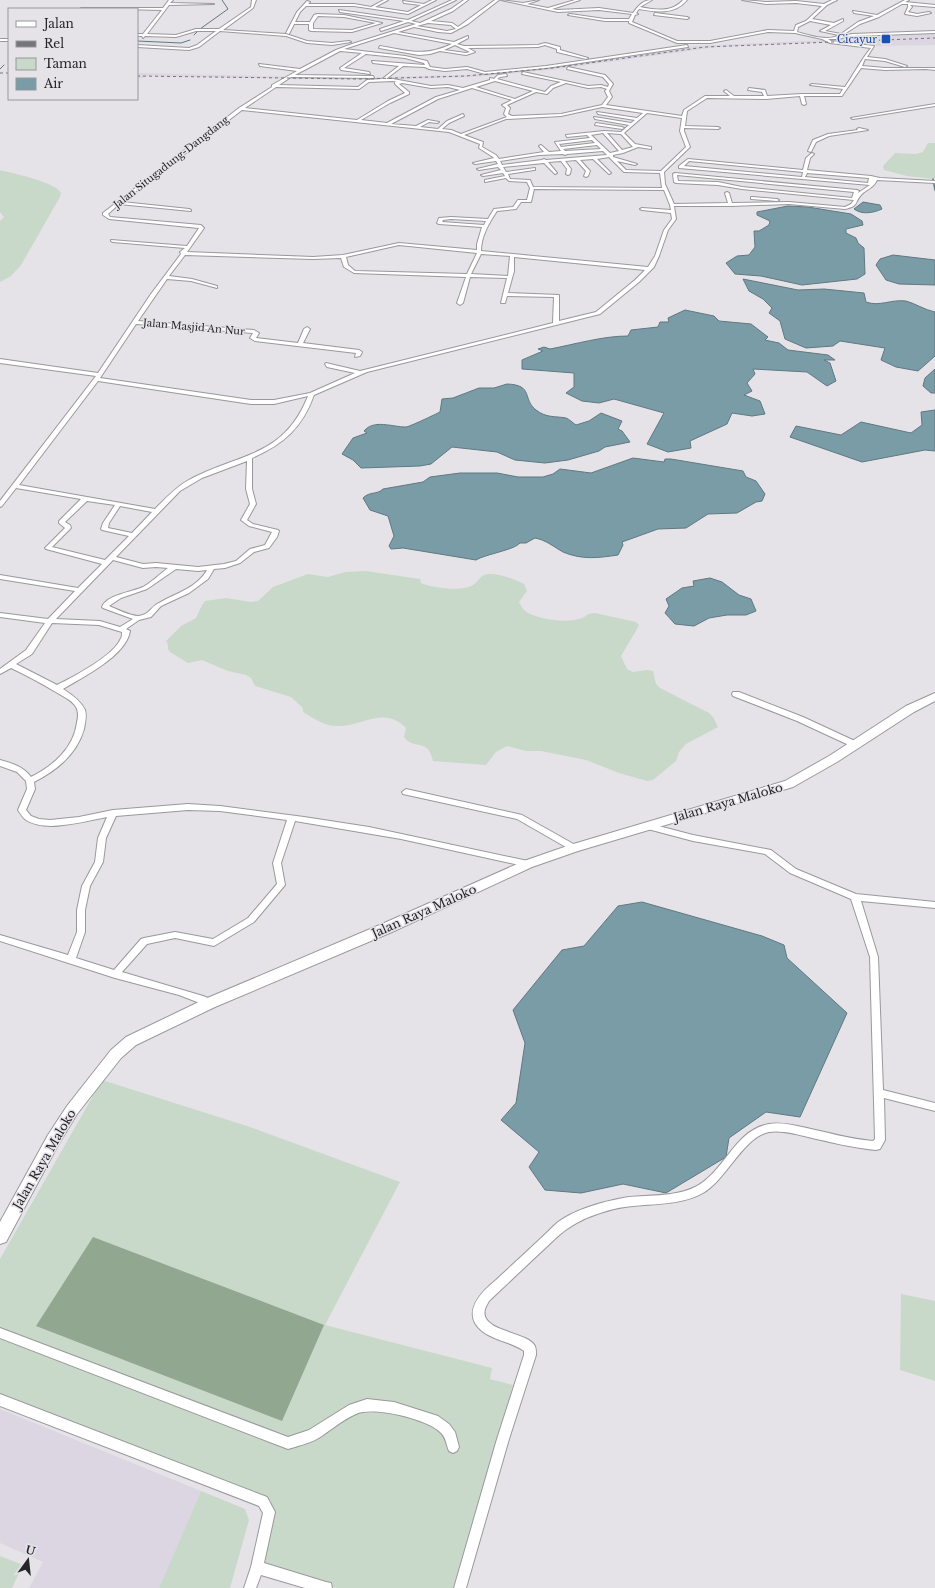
<svg xmlns="http://www.w3.org/2000/svg" width="935" height="1588" font-family="'Libre Baskerville',serif">
  <rect width="100%" height="100%" fill="#e5e3e8"/>
  <g fill="#dbd6e2">
    <polygon points="935,32 935,45 877,46 833,42 717,47 550,70 473,77 366,80 145,76 143,78 137,78 137,73 345,78 465,75 547,67 695,46 824,40 846,38 851,35"/>
    <polygon points="0,1409 201,1491 159,1588 29,1588 43,1562 0,1543"/>
  </g>
  <g fill="#c9d9c9">
    <polygon points="928,143 935,143 935,179 907,176 884,170 883,166 895,153 916,154 923,152"/>
    <path d="M 0,170 C 12,173 56,182 61,193 L 60,197 L 21,265 L 11,276 L 0,282 L 0,221 L 4,217 L 0,212 Z"/>
    <path d="M 366,571 L 420,579 L 421,583 C 434,588 461,592 473,585 C 479,581 480,575 488,574 C 500,573 513,579 524,584 L 527,591 L 519,602 C 520,604 522,608 524,610 C 535,620 578,626 588,614 L 595,613 L 636,622 L 639,625 L 637,629 L 621,656 L 627,669 L 633,672 L 647,670 L 653,671 L 656,684 L 660,688 L 709,713 L 713,717 L 718,727 L 686,744 L 679,752 L 676,761 L 653,780 L 647,781 L 619,773 L 586,760 L 541,751 L 526,751 L 507,746 L 496,752 L 486,765 L 433,761 C 428,737 414,751 404,737 L 406,728 C 384,705 362,727 337,726 C 324,726 313,718 303,712 L 303,708 L 291,697 L 255,686 L 251,678 L 246,675 L 228,671 L 202,660 L 188,663 L 170,652 L 168,649 L 168,645 L 166,641 L 181,626 L 196,618 L 202,605 L 205,601 L 226,598 L 251,602 L 258,601 L 273,587 L 308,574 L 328,577 L 345,572 Z"/>
    <polygon points="102,1080 247,1126 400,1182 325,1325 492,1368 490,1379 513,1385 453,1588 336,1588 254,1561 271,1501 0,1393 0,1259"/>
    <polygon points="901,1294 935,1301 935,1381 900,1370"/>
    <polygon points="201,1491 245,1509 249,1520 230,1588 159,1588"/>
    <polygon points="0,1556 23,1565 12,1588 0,1588"/>
  </g>
  <polygon fill="#91a790" points="93,1237 324,1325 282,1421 36,1326"/>
  <g fill="#7a9ca7" stroke="#607881">
    <path d="M 863,202 L 880,205 L 882,209 C 873,213 862,215 854,209 Z"/>
    <polygon points="788,206 808,207 851,214 862,221 863,225 846,229 846,233 856,238 858,243 864,248 865,274 857,279 802,285 761,276 735,274 726,263 737,256 749,255 755,247 754,231 759,231 769,225 770,221 757,215 757,212"/>
    <polygon points="893,255 935,260 935,285 899,284 886,280 876,265 880,259"/>
    <path d="M 743,279 L 798,290 L 824,289 L 864,293 L 866,302 C 880,307 891,299 906,301 C 914,303 925,310 935,312 L 935,356 L 918,371 L 896,367 L 881,360 L 885,348 L 840,341 L 833,346 L 806,348 L 785,339 L 780,321 L 769,313 L 772,308 L 763,299 L 749,291 Z"/>
    <path d="M 685,310 L 714,316 L 719,321 L 751,324 L 768,337 L 765,340 L 779,343 L 788,350 L 828,355 L 835,360 L 824,360 L 830,363 L 836,381 L 827,386 L 807,372 L 753,369 L 755,374 L 747,383 L 752,391 L 744,395 L 760,401 L 765,414 L 752,416 L 732,413 L 727,424 L 690,441 L 691,448 L 668,452 L 647,444 L 664,413 L 614,399 L 599,403 L 582,401 L 566,393 L 574,387 L 574,373 L 522,369 L 522,360 L 543,351 L 538,349 L 544,347 L 550,349 C 576,344 603,336 628,336 L 631,330 L 658,327 L 660,322 L 669,322 L 668,318 Z"/>
    <polygon points="935,369 935,393 931,393 923,386 925,378"/>
    <path d="M 507,384 C 534,385 522,399 536,410 C 546,418 555,416 566,418 C 569,419 573,423 576,425 L 589,421 L 601,413 L 622,421 L 618,429 L 622,431 L 630,442 L 605,447 L 599,451 L 568,460 L 545,463 L 515,460 L 497,452 L 452,447 L 431,464 L 420,466 L 361,468 L 353,460 L 342,454 L 353,438 L 367,433 L 364,431 C 374,419 392,427 406,427 C 409,427 436,414 440,412 L 442,399 L 453,398 L 479,388 L 494,388 Z"/>
    <polygon points="935,410 935,451 925,450 862,462 790,437 796,426 841,435 861,422 911,433 922,425 921,412"/>
    <path d="M 633,458 L 664,462 L 665,459 L 671,459 L 743,471 L 746,477 L 756,481 L 765,494 L 762,501 L 756,502 L 737,513 L 708,514 L 686,528 L 658,529 L 622,542 L 623,545 L 618,555 C 598,558 582,560 563,552 C 554,547 546,540 535,538 L 526,543 L 520,543 C 514,550 486,554 476,560 L 403,548 L 391,549 L 389,546 L 394,536 L 388,516 L 370,510 L 363,498 C 370,491 377,495 383,489 L 423,482 L 430,477 L 460,473 L 497,473 L 518,477 L 543,477 L 553,474 L 560,469 L 591,473 Z"/>
    <polygon points="710,578 722,582 739,595 751,599 756,611 746,615 727,615 709,618 694,626 675,624 665,613 669,606 666,599 682,588 694,586 693,581"/>
    <polygon points="642,902 762,936 784,945 787,958 847,1013 800,1117 766,1112 729,1138 726,1157 666,1193 623,1184 581,1193 545,1190 529,1167 539,1152 501,1120 516,1103 525,1043 513,1010 562,950 584,946 618,906"/>
  </g>
  <g fill="none" stroke-linecap="round" stroke-linejoin="round">
    <g stroke="#607881" stroke-width="1">
      <polyline points="200,29 228,9 222,0"/>
      <polyline points="194,35 198,31"/>
      <polyline points="137,41 181,43 190,40"/>
      <polyline points="0,69 4,65"/>
    </g>
    <polyline stroke="#607881" stroke-width="1.5" points="933,179 935,190"/>
    <defs>
      <g id="street">
        <polygon points="169,0 173,0 170,3 214,4 169,5 147,34 176,35 196,29 219,29 251,7 252,0 256,0 253,8 223,30 286,34 307,41 332,43 349,41 351,42 332,45 307,43 286,36 220,31 199,47 189,50 137,47 137,45 189,48 197,45 216,31 196,31 176,37 145,36 143,38 142,36 137,36 137,34 143,34 162,10 81,8 163,8"/>
        <path d="M 384,0 L 388,0 L 375,7 L 408,12 L 421,5 L 404,3 L 403,1 L 424,4 L 432,0 L 436,0 L 408,14 L 354,6 L 306,6 L 300,12 L 295,22 L 310,22 L 314,15 L 317,14 L 344,15 L 382,23 L 352,32 L 311,31 L 309,30 L 309,24 L 294,24 L 289,34 L 286,33 L 297,12 L 307,1 L 310,2 L 308,4 L 354,4 L 371,7 ZM 318,16 L 344,17 L 376,23 L 352,30 L 313,29 L 313,23 Z"/>
        <path d="M 452,0 L 456,0 L 411,21 L 420,23 L 451,9 L 464,0 L 468,0 L 453,11 L 431,21 L 452,23 L 458,27 L 495,0 L 499,0 L 468,24 L 451,33 L 438,32 L 414,27 L 398,32 L 454,42 L 468,36 L 468,38 L 457,44 L 464,46 L 538,45 L 545,43 L 560,47 L 560,50 L 588,58 L 586,59 L 557,52 L 557,49 L 545,45 L 538,47 L 468,48 L 475,52 L 466,55 L 440,51 L 430,54 L 419,55 L 379,48 L 380,46 C 409,51 424,57 452,44 L 394,33 L 344,49 L 405,56 L 427,61 L 430,67 L 445,69 L 467,67 L 485,72 L 546,66 L 687,45 L 688,47 L 546,68 L 485,74 L 467,69 L 445,71 L 429,69 L 425,67 L 403,66 L 386,79 L 393,79 L 431,86 L 448,85 L 463,88 L 490,80 L 490,78 L 494,79 L 498,75 L 506,74 L 507,76 L 500,77 L 497,79 L 545,92 L 551,86 L 561,82 L 522,74 L 523,72 L 588,86 L 601,85 L 608,87 L 609,84 L 603,77 L 567,69 L 568,67 L 605,75 L 613,84 L 609,91 L 612,97 L 606,105 L 682,116 L 684,110 L 705,96 L 730,96 L 724,91 L 726,90 L 734,96 L 764,96 L 762,92 L 748,90 L 749,88 L 765,90 L 767,96 L 802,94 L 840,94 L 843,89 L 810,85 L 812,84 L 845,87 C 854,74 861,60 871,48 L 830,43 L 822,39 L 795,33 L 768,32 L 710,43 L 677,43 L 629,23 L 629,21 L 605,21 L 568,15 L 570,14 L 605,19 L 629,19 L 632,14 L 599,10 L 558,12 L 501,0 L 523,3 L 539,0 L 527,4 L 548,8 L 575,0 L 580,0 L 552,9 L 558,10 L 599,8 L 633,13 C 638,6 643,0 652,0 L 640,7 C 655,10 672,13 683,0 L 687,0 C 675,15 656,12 639,9 L 636,13 L 638,14 L 635,15 L 632,22 L 677,41 L 710,41 L 768,30 L 794,31 L 796,25 L 806,21 L 822,6 L 796,3 L 766,4 L 742,0 L 766,2 L 796,1 L 824,4 L 832,0 L 837,0 L 827,5 L 812,19 L 834,23 L 843,19 L 843,21 L 825,31 L 841,34 L 858,22 L 874,16 L 854,13 L 853,11 L 877,15 L 905,0 L 909,0 L 905,2 L 935,5 L 935,7 L 910,5 L 912,7 L 908,12 L 917,14 L 929,12 L 931,13 L 917,16 L 905,14 L 908,7 L 908,4 L 902,4 L 879,17 L 860,24 L 841,36 L 852,34 L 935,31 L 935,33 L 852,36 L 838,39 L 828,39 L 831,41 L 874,46 L 867,57 L 885,59 L 907,66 L 905,67 L 885,61 L 865,59 L 862,66 L 885,68 L 935,68 L 935,70 L 926,69 L 885,70 L 861,68 L 842,96 L 804,96 L 806,104 L 804,105 L 802,104 L 800,96 L 766,99 L 707,98 L 687,111 L 685,126 L 718,127 L 720,128 L 718,129 L 684,128 L 684,131 L 690,147 L 664,172 L 665,184 L 674,204 L 728,203 L 725,193 L 727,192 L 729,193 L 732,203 L 789,202 L 845,207 L 851,204 L 854,200 L 742,189 L 718,185 L 676,183 L 674,182 L 673,174 L 675,173 L 857,190 L 859,191 L 858,193 L 870,185 L 679,168 L 679,166 L 688,159 L 803,170 L 806,158 L 812,153 L 814,154 L 810,158 L 807,170 L 871,176 L 880,178 L 935,181 L 935,183 L 877,180 C 873,189 866,189 861,195 C 854,203 859,206 845,209 L 789,204 L 731,206 L 674,206 L 676,219 L 668,230 L 659,256 L 654,267 L 639,282 L 600,314 L 367,372 L 314,395 C 302,428 284,444 252,458 L 252,489 L 256,504 L 247,520 L 253,524 L 278,530 L 279,531 L 277,537 L 269,548 L 254,552 L 240,563 L 225,568 L 214,569 L 208,579 L 189,593 L 161,606 L 151,617 L 139,620 L 126,629 L 130,631 C 126,656 83,677 63,689 C 71,694 81,701 85,710 C 87,716 85,723 84,729 C 77,754 56,771 34,782 L 35,789 L 26,810 L 31,816 L 39,819 L 50,820 L 79,817 L 113,810 L 188,804 L 220,806 L 304,817 L 369,827 L 528,861 L 531,862 L 532,864 L 531,866 L 528,867 L 401,839 L 295,821 L 281,863 L 285,885 L 254,922 L 214,946 L 175,938 L 147,944 L 122,972 L 203,996 L 213,1000 L 215,1003 L 213,1006 L 210,1007 L 179,995 L 115,978 L 0,941 L 0,935 L 68,955 L 77,932 L 77,910 L 82,886 L 95,862 L 98,838 L 107,817 C 85,821 46,833 26,820 C 23,818 20,813 18,810 L 27,789 L 26,781 L 17,772 L 0,766 L 0,760 C 12,763 24,767 31,777 C 53,766 74,748 77,722 C 78,718 79,712 76,707 C 71,699 62,696 54,691 C 41,683 26,675 11,668 L 0,674 L 0,669 L 26,650 L 45,623 L 0,617 L 0,613 L 48,619 L 75,591 L 0,579 L 0,575 L 78,588 L 102,564 L 46,549 L 45,548 L 65,528 L 59,523 L 59,521 L 81,499 L 16,488 L 2,506 L 0,507 L 0,501 L 96,376 L 0,363 L 0,359 L 98,373 L 151,294 L 181,254 L 180,252 L 185,248 L 113,242 L 111,241 L 111,240 L 187,246 L 199,228 L 109,219 L 103,215 L 103,213 L 239,108 L 272,87 L 272,85 L 297,71 L 260,66 L 259,64 L 300,69 L 336,50 L 352,44 L 416,24 L 408,22 L 381,31 L 380,29 L 404,21 L 340,12 L 339,10 L 408,20 ZM 810,21 L 831,25 L 820,31 L 839,35 C 829,42 808,35 797,32 L 798,27 ZM 428,23 L 451,25 L 456,29 L 447,31 L 417,26 ZM 455,45 L 470,52 L 466,53 L 444,50 ZM 340,51 L 362,53 L 340,68 L 341,70 L 370,74 L 369,72 L 344,68 L 366,54 L 405,58 L 424,63 L 425,65 L 372,61 L 373,63 L 399,66 L 382,79 L 367,80 L 358,87 L 279,85 L 291,77 L 374,78 L 373,76 L 295,75 ZM 393,81 L 397,82 L 395,82 L 395,84 L 405,93 L 388,101 L 357,120 L 245,108 L 276,87 L 359,89 L 369,82 ZM 495,81 L 533,91 L 515,99 L 476,87 ZM 402,83 L 431,88 L 448,87 L 460,90 L 436,97 L 387,123 L 361,120 L 390,103 L 409,94 L 409,92 L 399,84 ZM 566,83 L 588,88 L 601,87 L 607,89 L 605,91 L 608,97 L 602,105 L 561,114 L 512,116 L 508,114 L 510,108 L 507,105 L 536,92 L 547,94 L 553,88 ZM 472,88 L 512,100 L 502,105 L 506,108 L 504,114 L 507,117 L 461,134 L 451,130 L 442,129 L 449,123 L 464,116 L 463,114 L 447,121 L 438,129 L 420,127 L 429,122 L 437,123 L 439,122 L 428,120 L 416,126 L 391,124 L 438,99 ZM 602,107 L 643,113 L 637,118 L 597,112 L 598,114 L 635,120 L 631,123 L 594,117 L 595,119 L 629,125 L 621,132 L 604,131 L 566,135 L 567,137 L 587,135 L 590,138 L 555,142 L 561,151 L 549,152 L 541,145 L 539,146 L 544,152 L 499,159 L 496,155 L 482,147 L 483,142 L 464,135 L 506,119 L 561,116 ZM 242,110 L 449,132 L 480,144 L 479,148 L 493,157 L 494,158 L 473,163 L 475,164 L 496,161 L 498,164 L 477,169 L 479,170 L 498,167 L 501,170 L 481,175 L 483,176 L 503,173 L 505,176 L 485,180 L 485,182 L 506,178 L 509,181 L 527,182 L 530,188 L 527,200 L 518,200 L 513,207 L 494,209 L 488,219 L 451,217 L 439,218 L 437,223 L 439,224 L 482,227 L 477,244 L 477,250 L 399,243 L 343,255 L 313,257 L 187,252 L 204,228 L 201,225 L 110,217 L 108,214 L 119,204 L 191,211 L 191,210 L 189,209 L 122,202 ZM 647,113 L 682,118 L 680,131 L 686,147 L 661,171 L 626,170 L 617,161 L 635,165 L 637,164 L 613,157 L 613,155 L 623,153 L 638,147 L 651,149 L 651,147 L 635,144 L 624,133 ZM 603,133 L 619,151 L 610,153 L 591,135 ZM 607,133 L 621,134 L 633,147 L 622,150 ZM 592,140 L 595,143 L 561,147 L 559,144 ZM 597,145 L 601,149 L 565,151 L 563,149 ZM 603,151 L 607,155 L 546,160 L 544,159 L 542,160 L 502,165 L 500,161 L 539,155 L 563,154 L 565,155 L 567,154 ZM 609,157 L 624,172 L 660,173 L 662,188 L 533,187 L 530,180 L 510,179 L 508,174 L 534,170 L 535,170 L 535,168 L 506,172 L 503,167 L 544,163 L 555,174 L 557,173 L 548,162 L 561,161 L 567,169 L 566,174 L 568,175 L 570,174 L 571,169 L 565,161 L 576,160 L 586,171 L 584,176 L 586,177 L 588,176 L 590,171 L 580,160 L 593,159 L 609,174 L 611,173 L 597,159 ZM 689,161 L 803,172 L 802,177 L 684,166 ZM 807,173 L 869,178 L 868,183 L 805,177 ZM 677,175 L 854,192 L 852,198 L 742,187 L 718,182 L 678,181 ZM 534,189 L 664,190 L 670,205 L 671,210 L 642,208 L 640,209 L 642,210 L 671,213 L 672,219 L 664,230 L 655,256 L 648,267 L 481,251 C 481,236 489,223 497,211 L 516,209 L 521,202 L 531,202 ZM 451,219 L 486,221 L 484,225 L 442,222 L 443,220 ZM 399,245 L 477,253 L 467,274 L 355,271 L 348,265 L 346,257 ZM 481,254 L 510,256 L 508,276 L 471,274 ZM 185,255 L 313,259 L 341,258 L 344,267 L 354,273 L 466,277 L 457,303 L 460,305 L 463,303 L 470,277 L 507,278 L 501,303 L 505,303 L 507,296 L 554,297 L 553,323 L 360,371 L 326,363 L 325,364 L 327,367 L 355,373 L 310,393 L 274,400 L 251,400 L 100,378 L 136,324 L 253,333 L 250,338 L 255,341 L 356,353 L 355,357 L 360,356 L 362,352 L 359,350 L 303,343 L 310,329 L 307,327 L 304,329 L 298,343 L 256,338 L 259,333 L 254,330 L 138,321 L 167,279 L 191,281 L 217,288 L 217,286 L 192,279 L 169,276 ZM 514,257 L 645,270 L 635,280 L 596,312 L 559,321 L 559,295 L 508,293 L 514,271 ZM 98,381 L 251,404 L 274,404 L 308,396 C 283,459 237,453 187,481 C 175,488 165,499 155,509 L 19,485 ZM 247,461 L 246,489 L 250,504 L 241,520 L 249,526 L 272,532 L 265,545 L 250,549 L 236,561 L 224,564 L 198,567 L 156,563 L 143,564 L 116,557 L 180,491 L 202,478 ZM 87,501 L 115,505 L 103,523 L 101,529 L 102,530 L 129,536 L 105,560 L 52,547 L 71,528 L 70,525 L 65,522 ZM 120,506 L 152,512 L 132,533 L 108,528 L 109,523 ZM 113,560 L 143,568 L 156,567 L 168,568 C 160,574 152,582 143,587 C 132,592 106,595 102,607 L 103,608 L 133,619 L 120,627 L 100,621 L 56,619 ZM 176,569 L 198,571 L 207,570 C 197,588 176,593 159,603 C 150,607 150,615 138,616 C 131,616 116,609 109,606 L 121,598 L 147,589 ZM 52,623 L 99,625 L 122,632 C 122,633 122,638 121,638 C 115,655 73,677 57,685 L 16,664 L 32,654 ZM 188,810 L 220,811 L 287,820 L 273,863 L 277,884 L 248,918 L 213,939 L 175,932 L 144,938 L 141,939 L 114,970 L 76,958 L 85,932 L 85,910 L 90,886 L 103,862 L 106,838 L 116,816 Z"/>
        <polygon points="655,13 687,17 689,18 687,19 654,15"/>
        <rect x="0" y="39" width="9" height="2"/>
        <polygon points="935,104 935,106 853,119 851,118"/>
        <polygon points="596,123 622,127 624,128 622,129 595,125"/>
        <polygon points="859,128 868,130 829,136 816,142 811,152 808,151 813,140 828,134 858,130 857,129"/>
        <polygon points="753,197 777,199 779,200 777,201 751,199 751,197"/>
        <polygon points="733,692 739,692 803,717 857,742 858,744 854,747 851,746 797,721 733,696 732,694"/>
        <polygon points="406,789 522,815 577,846 578,848 574,851 571,850 517,819 403,794 402,792"/>
        <path d="M 647,823 L 693,835 L 771,850 L 796,869 L 856,894 L 935,902 L 935,908 L 861,901 L 878,957 L 883,1090 L 935,1103 L 935,1111 L 884,1098 L 885,1140 L 880,1149 L 876,1150 C 853,1148 830,1142 808,1137 C 796,1134 781,1130 769,1132 C 743,1137 727,1179 703,1193 C 676,1208 643,1202 614,1209 C 598,1213 581,1219 567,1229 C 558,1235 550,1244 542,1251 C 524,1268 507,1284 489,1301 C 488,1303 486,1306 485,1309 C 479,1332 527,1331 535,1346 C 536,1349 536,1352 536,1355 L 509,1439 L 466,1588 L 454,1588 L 497,1439 L 524,1355 L 524,1351 C 509,1340 485,1340 475,1323 C 466,1306 485,1289 496,1280 C 510,1267 524,1254 538,1241 C 545,1235 551,1228 558,1222 C 576,1209 602,1202 623,1198 C 646,1194 673,1198 695,1187 C 725,1172 734,1130 769,1124 C 780,1122 792,1125 802,1127 C 826,1132 849,1139 873,1141 L 875,1139 L 870,957 L 851,899 L 790,873 L 765,854 L 693,841 L 644,828 L 643,826 Z"/>
        <path d="M 0,1328 L 288,1437 L 309,1430 L 349,1405 L 367,1399 L 394,1402 L 438,1416 L 449,1424 L 455,1432 L 459,1447 L 457,1451 L 453,1453 L 449,1451 C 446,1444 446,1437 440,1432 C 427,1419 373,1406 356,1414 C 342,1420 330,1431 317,1439 C 308,1444 297,1446 288,1449 L 0,1338 Z"/>
        <polygon points="0,1394 267,1497 275,1512 264,1563 326,1582 331,1583 332,1588 305,1588 261,1575 256,1588 244,1588 251,1567 263,1513 259,1506 0,1406"/>
      </g>
      <polygon id="secondary" points="935,693 935,701 914,712 837,762 793,787 578,851 532,867 392,932 215,1007 136,1045 121,1058 77,1114 58,1145 6,1242 0,1244 0,1222 48,1135 67,1106 111,1050 126,1037 205,999 382,924 524,861 570,845 785,781 829,756 906,706"/>
    </defs>
    <use href="#street" stroke="#99989c" stroke-width="2"/>
    <use href="#secondary" stroke="#99989c" stroke-width="2"/>
    <use href="#street" fill="#fff" fill-rule="evenodd"/>
    <use href="#secondary" fill="#fff" fill-rule="evenodd"/>
    <g stroke="#767578" stroke-width="1" stroke-dasharray="3 3" stroke-linecap="butt">
      <polyline points="0,73 9,73"/>
      <polyline points="137,76 361,79 466,76 553,68 705,47 935,38"/>
    </g>
  </g>
  <rect fill="#1a4fb4" stroke="#e5e3e8" stroke-width="1.5" x="881" y="34" width="10" height="10" rx="2"/>
  <g text-anchor="middle" dominant-baseline="central" stroke-width="3" stroke-linejoin="round" paint-order="stroke">
    <g font-size="10" fill="#164399" stroke="#e5e3e8" text-anchor="end">
      <text x="877" y="39">Cicayur</text>
    </g>
    <g font-size="10" fill="#252527" stroke="#e5e3e8">
      <text transform="translate(171 162) rotate(-38)">Jalan Situgadung-Dangdang</text>
      <text transform="translate(194 327) rotate(5)">Jalan Masjid An Nur</text>
    </g>
    <g font-size="12" fill="#252527" stroke="#e5e3e8">
      <text transform="translate(728 802) rotate(-16)">Jalan Raya Maloko</text>
      <text transform="translate(424 911) rotate(-24)">Jalan Raya Maloko</text>
      <text transform="translate(44 1159) rotate(-60)">Jalan Raya Maloko</text>
    </g>
  </g>
  <rect x="8" y="8" width="130" height="92" fill="#e5e3e8" stroke="#98979b"/>
  <rect x="16" y="21" width="20" height="6" fill="#ffffff" stroke="#98979b"/>
  <text x="44" y="28" font-size="12" fill="#252527">Jalan</text>
  <rect x="16" y="41" width="20" height="6" fill="#767578" stroke="#98979b"/>
  <text x="44" y="48" font-size="12" fill="#252527">Rel</text>
  <rect x="16" y="58" width="20" height="12" fill="#c9d9c9" stroke="#98979b"/>
  <text x="44" y="68" font-size="12" fill="#252527">Taman</text>
  <rect x="16" y="78" width="20" height="12" fill="#7a9ca7" stroke="#98979b"/>
  <text x="44" y="88" font-size="12" fill="#252527">Air</text>
  <g transform="translate(28 1560) rotate(15)" stroke="#e5e3e8" stroke-width="3" paint-order="stroke">
  <path d="M0-3L7 15L0 10L-7 15Z" fill="#252527"/>
  <text y="-6" font-size="11" font-weight="bold" text-anchor="middle" fill="#252527">U</text>
  </g>
</svg>
